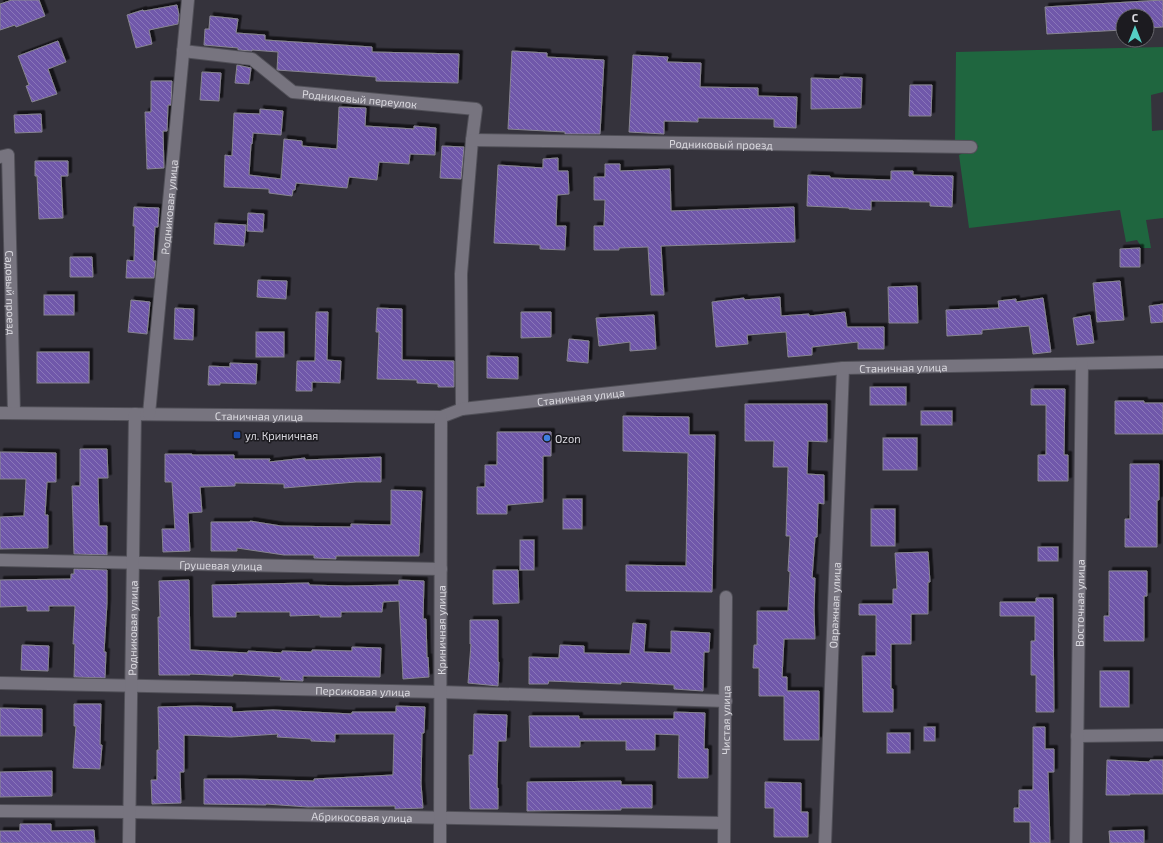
<svg xmlns="http://www.w3.org/2000/svg" width="1163" height="843" font-family="'Exo 2',sans-serif">
  <defs>
    <pattern id="building-back-hatch" width="6" height="6" patternUnits="userSpaceOnUse"><rect width="6" height="6" fill="#7058aa"/><path d="M-1 5l2 2M0 0l6 6M5-1l2 2" fill="none" stroke="#8a77b9"/></pattern>
    <filter id="shadow"><feDropShadow dx="3.5" dy="-3.5" stdDeviation="0" flood-color="#0009"/></filter>
  </defs>
  <rect width="100%" height="100%" fill="#35333c"/>
  <polygon fill="#1f663f" points="1163,47 1163,92 1151,95 1152,131 1163,130 1163,218 1146,220 1151,248 1142,248 1137,240 1126,242 1120,210 969,228 959,155 979,146 955,142 956,52"/>
  <g fill="url(#building-back-hatch)" stroke="#878590" filter="url(#shadow)">
    <polygon points="12,0 39,0 45,16 16,27 15,25 0,30 0,4"/>
    <polygon points="1163,0 1163,27 1147,28 1147,16 1123,16 1123,30 1047,34 1045,7"/>
    <polygon points="177,5 179,15 178,24 149,30 152,44 136,48 127,15 143,10 144,11"/>
    <polygon points="210,16 238,19 236,33 265,35 265,40 372,47 372,52 459,54 458,83 376,81 376,77 277,70 278,52 252,50 252,51 238,50 238,48 204,45 205,29 209,29"/>
    <polygon points="58,41 66,62 48,69 57,94 32,102 26,86 29,85 18,56"/>
    <polygon points="512,51 547,53 547,57 604,60 600,134 565,134 565,132 508,129"/>
    <polygon points="633,55 668,57 667,62 701,63 700,87 758,88 758,96 797,97 796,128 774,127 774,119 698,118 698,122 664,121 664,134 629,132"/>
    <polygon points="237,65 251,68 249,84 235,83"/>
    <polygon points="202,72 221,73 219,101 200,100"/>
    <polygon points="840,77 862,78 861,108 811,109 811,78 840,79"/>
    <polygon points="151,81 172,81 171,105 168,105 167,131 163,131 164,168 147,169 145,112 151,112"/>
    <polygon points="910,85 932,85 931,116 909,116"/>
    <polygon points="339,107 366,108 365,126 414,129 414,126 436,128 435,155 410,154 409,164 379,162 377,180 349,177 347,188 296,183 295,190 293,190 292,196 269,193 269,189 224,187 225,155 232,156 234,113 260,114 260,109 283,111 281,135 253,133 252,144 251,144 249,175 281,179 284,139 302,141 302,146 337,149"/>
    <polygon points="41,114 42,132 15,133 14,115"/>
    <polygon points="442,146 464,147 461,179 440,178"/>
    <polygon points="558,158 558,171 568,171 569,194 557,195 556,226 566,226 565,250 540,249 540,245 494,243 498,165 543,168 543,159"/>
    <polygon points="35,161 68,161 68,176 61,176 63,218 39,219 37,176 35,176"/>
    <polygon points="605,164 620,164 620,171 670,169 671,211 794,207 795,242 661,246 664,295 651,295 648,247 619,248 619,250 594,250 594,226 604,226 605,200 594,200 594,177 605,177"/>
    <polygon points="891,171 913,171 913,175 953,176 952,207 930,206 930,202 871,201 871,210 849,209 849,208 807,206 808,175 830,176 830,178 891,180"/>
    <polygon points="134,207 159,208 158,227 155,227 153,261 156,261 154,278 126,278 127,260 134,261 135,226 133,226"/>
    <polygon points="248,213 264,214 263,232 247,231"/>
    <polygon points="215,223 246,225 244,246 214,244"/>
    <polygon points="1140,248 1140,267 1120,267 1120,249"/>
    <polygon points="70,257 92,257 93,277 70,277"/>
    <polygon points="258,280 287,281 286,299 257,297"/>
    <polygon points="1120,281 1124,320 1097,322 1093,283"/>
    <polygon points="917,286 918,323 889,323 888,287"/>
    <rect x="44" y="295" width="30" height="20"/>
    <polygon points="780,297 781,316 809,314 809,316 845,312 847,327 884,327 884,349 858,349 858,342 812,347 812,355 788,357 786,332 747,335 748,344 716,347 712,302 744,298 744,300"/>
    <polygon points="1043,298 1051,352 1033,354 1029,326 982,330 982,334 947,336 946,310 999,308 998,301 1016,299 1016,302"/>
    <polygon points="131,300 150,302 147,334 128,332"/>
    <polygon points="1163,304 1163,322 1151,323 1149,306"/>
    <polygon points="175,308 194,309 193,340 174,339"/>
    <polygon points="377,308 402,309 402,360 454,361 454,387 438,387 438,384 417,383 417,380 377,379 379,332 376,332"/>
    <polygon points="316,312 328,312 327,360 341,361 340,383 312,382 312,391 296,391 297,361 315,361"/>
    <polygon points="521,312 551,312 551,337 521,338"/>
    <polygon points="654,315 656,349 630,351 630,342 599,346 596,318"/>
    <polygon points="1090,315 1094,343 1077,345 1073,318"/>
    <rect x="256" y="332" width="28" height="25"/>
    <polygon points="569,339 589,341 588,363 567,361"/>
    <rect x="37" y="352" width="52" height="31"/>
    <polygon points="487,356 518,357 518,379 487,378"/>
    <polygon points="230,363 257,364 256,384 220,383 220,385 208,385 209,366 230,367"/>
    <rect x="870" y="387" width="36" height="18"/>
    <polygon points="1031,389 1065,389 1064,455 1068,455 1068,481 1038,481 1038,455 1046,455 1046,405 1031,405"/>
    <polygon points="1115,401 1144,401 1144,403 1163,403 1163,434 1115,434"/>
    <polygon points="745,404 827,404 827,442 808,441 807,474 824,475 824,504 818,503 817,537 815,537 812,578 815,578 814,611 815,639 784,639 782,677 787,677 787,691 819,691 819,740 784,740 784,696 759,696 759,668 753,668 754,645 757,645 757,611 788,611 790,572 788,571 790,536 786,536 788,467 773,467 774,441 745,441"/>
    <rect x="921" y="411" width="31" height="14"/>
    <polygon points="623,416 689,417 689,435 715,435 712,592 626,591 626,565 686,566 688,453 623,451"/>
    <polygon points="497,432 551,432 551,456 543,456 543,502 507,505 507,514 477,514 477,487 485,487 485,465 497,465"/>
    <rect x="883" y="438" width="34" height="32"/>
    <polygon points="80,449 107,449 108,478 98,478 99,526 107,526 107,555 74,554 72,486 80,486"/>
    <polygon points="0,452 56,453 56,482 47,482 45,515 48,515 48,548 0,549 0,517 24,516 26,479 0,479"/>
    <polygon points="165,454 192,454 192,455 234,455 234,459 270,459 269,462 305,458 305,460 381,457 381,482 356,482 284,488 284,484 235,483 235,486 200,487 202,512 188,513 190,551 163,552 162,529 175,529 172,482 165,482"/>
    <polygon points="1130,464 1159,464 1159,500 1157,500 1157,547 1125,547 1125,519 1130,519"/>
    <polygon points="391,490 422,491 419,556 336,556 336,559 314,558 314,555 284,555 237,548 237,551 211,551 211,522 250,522 250,521 281,526 351,527 351,524 391,525"/>
    <rect x="563" y="499" width="19" height="30"/>
    <rect x="871" y="509" width="24" height="37"/>
    <rect x="520" y="540" width="14" height="30"/>
    <rect x="1038" y="547" width="20" height="14"/>
    <polygon points="928,552 930,582 928,582 928,614 911,614 911,644 891,644 891,689 893,689 893,712 863,712 862,656 876,656 876,615 859,615 859,604 893,604 893,589 897,589 895,553"/>
    <polygon points="74,569 107,570 107,603 104,652 106,652 105,678 74,677 75,644 73,644 75,606 49,606 49,611 27,611 27,606 0,607 0,580 71,579 71,574 74,574"/>
    <polygon points="493,570 518,570 519,603 493,604"/>
    <polygon points="1109,571 1147,571 1147,596 1144,596 1144,641 1104,641 1104,616 1109,616"/>
    <polygon points="189,580 190,650 248,653 248,651 282,653 282,651 312,652 312,650 352,651 352,647 381,648 380,677 303,676 303,681 280,680 281,677 233,674 233,676 190,674 190,675 159,675 158,617 160,617 159,581"/>
    <polygon points="399,580 424,581 423,619 426,619 427,658 428,657 429,677 403,679 399,601 383,602 382,612 341,612 341,617 320,617 320,615 290,616 290,612 236,612 236,617 213,617 212,585 309,583 309,585 346,586 399,585"/>
    <polygon points="1036,598 1053,598 1054,712 1036,712 1036,675 1031,675 1031,641 1035,641 1035,616 1000,616 1000,602 1036,602"/>
    <polygon points="470,620 498,620 498,662 499,662 498,686 468,683 471,644 470,644"/>
    <polygon points="633,623 646,624 644,652 671,653 671,631 710,633 709,652 704,652 703,691 674,689 674,685 621,682 621,684 549,681 548,684 529,684 529,657 559,658 560,645 584,646 584,653 630,654"/>
    <polygon points="22,645 49,646 48,671 21,670"/>
    <rect x="1100" y="671" width="29" height="36"/>
    <polygon points="74,704 101,704 100,745 102,745 100,769 73,768 76,726 74,726"/>
    <polygon points="195,706 232,707 232,712 273,710 352,714 352,712 396,712 396,706 425,707 424,733 422,733 421,784 423,808 395,809 395,806 308,807 266,804 266,805 204,804 204,779 241,779 314,781 314,779 393,775 394,734 335,734 335,742 311,741 311,739 277,737 278,734 231,737 184,735 184,772 180,772 181,803 152,804 151,780 157,780 157,750 159,750 158,707"/>
    <polygon points="0,708 42,709 42,736 0,736"/>
    <polygon points="674,712 705,713 704,749 708,749 708,778 678,778 679,735 655,734 655,750 626,750 626,741 580,741 580,747 530,747 529,716 579,716 579,719 674,719"/>
    <polygon points="474,714 507,715 506,741 498,741 497,788 498,788 498,809 470,809 469,755 473,755"/>
    <rect x="924" y="727" width="11" height="14"/>
    <polygon points="1033,727 1045,727 1045,749 1054,749 1054,772 1048,772 1050,843 1030,843 1030,822 1014,822 1014,808 1019,808 1019,790 1033,790"/>
    <rect x="887" y="733" width="23" height="20"/>
    <polygon points="1107,760 1150,762 1150,760 1163,760 1163,794 1130,794 1130,795 1106,795"/>
    <polygon points="52,771 52,796 0,797 0,772"/>
    <polygon points="621,781 621,785 652,785 652,808 621,808 621,810 527,811 527,782"/>
    <polygon points="765,782 801,783 801,812 808,812 808,837 774,837 774,808 765,808"/>
    <polygon points="20,824 51,824 51,831 94,830 95,843 0,843 0,831 20,831"/>
    <polygon points="1144,830 1144,843 1110,843 1109,831"/>
  </g>
  <g fill="none" stroke-linecap="round" stroke-linejoin="round">
    <defs>
      <g id="minor">
        <path id="s1" d="M 183,51 L 252,59 L 293,92 L 476,109 L 472,140 L 461,274 L 462,409"/>
        <path id="s2" d="M 472,140 L 971,147"/>
        <path id="s3" d="M 0,157 L 8,155 L 14,413"/>
        <path id="s4" d="M 0,413 L 441,417 L 462,409 L 843,368 L 1163,362"/>
        <path id="s5" d="M 149,414 L 188,0"/>
        <path id="s6" d="M 0,560 L 441,569"/>
        <path id="s7" d="M 0,683 L 441,692 L 726,701"/>
        <polyline points="1077,736 1163,735"/>
        <path id="s8" d="M 0,811 L 129,812 L 724,823"/>
        <path id="s9" d="M 129,843 L 135,414"/>
        <path id="s10" d="M 440,843 L 441,417"/>
        <path id="s11" d="M 724,843 L 726,597"/>
        <path id="s12" d="M 825,843 L 843,368"/>
        <path id="s13" d="M 1076,843 L 1082,364"/>
      </g>
    </defs>
    <use href="#minor" stroke="#515058" stroke-width="14"/>
    <use href="#minor" stroke="#77747f" stroke-width="12"/>
  </g>
  <rect fill="#1a4fb4" stroke="#1c1b20" stroke-width="1.5" x="233" y="431" width="8" height="8" rx="2"/>
  <circle fill="#3f7fe0" stroke="#1c1b20" stroke-width="1.5" cx="547" cy="438" r="4"/>
  <g text-anchor="middle" dominant-baseline="central" stroke-width="3" stroke-linejoin="round" paint-order="stroke">
    <g font-size="11" fill="#dbdae0" stroke="#1c1b20">
      <text stroke="none"><textPath href="#s1" startOffset="189">Родниковый переулок</textPath></text>
      <text stroke="none"><textPath href="#s2" startOffset="249">Родниковый проезд</textPath></text>
      <text stroke="none"><textPath href="#s5" startOffset="208">Родниковая улица</textPath></text>
      <text stroke="none"><textPath href="#s3" startOffset="146">Садовый проезд</textPath></text>
      <text stroke="none"><textPath href="#s4" startOffset="907">Станичная улица</textPath></text>
      <text stroke="none"><textPath href="#s4" startOffset="583">Станичная улица</textPath></text>
      <text stroke="none"><textPath href="#s4" startOffset="259">Станичная улица</textPath></text>
      <text stroke="none"><textPath href="#s6" startOffset="221">Грушевая улица</textPath></text>
      <text stroke="none"><textPath href="#s13" startOffset="240">Восточная улица</textPath></text>
      <text stroke="none"><textPath href="#s12" startOffset="238">Овражная улица</textPath></text>
      <text stroke="none"><textPath href="#s9" startOffset="215">Родниковая улица</textPath></text>
      <text stroke="none"><textPath href="#s10" startOffset="213">Криничная улица</textPath></text>
      <text stroke="none"><textPath href="#s7" startOffset="363">Персиковая улица</textPath></text>
      <text stroke="none"><textPath href="#s11" startOffset="123">Чистая улица</textPath></text>
      <text stroke="none"><textPath href="#s8" startOffset="362">Абрикосовая улица</textPath></text>
    </g>
    <g font-size="11" fill="#dbdae0" stroke="#1c1b20" text-anchor="start">
      <text x="245" y="435">ул. Криничная</text>
      <text x="555" y="438">Ozon</text>
    </g>
  </g>
  <g transform="translate(1135 28)"><circle r="19" fill="#1c1b20" stroke="#68676d"/>
  <path d="M0-3L7 15L0 10L-7 15Z" fill="#55cec5"/>
  <text y="-6" font-size="11" font-weight="bold" text-anchor="middle" fill="#dbdae0">С</text>
  </g>
</svg>
